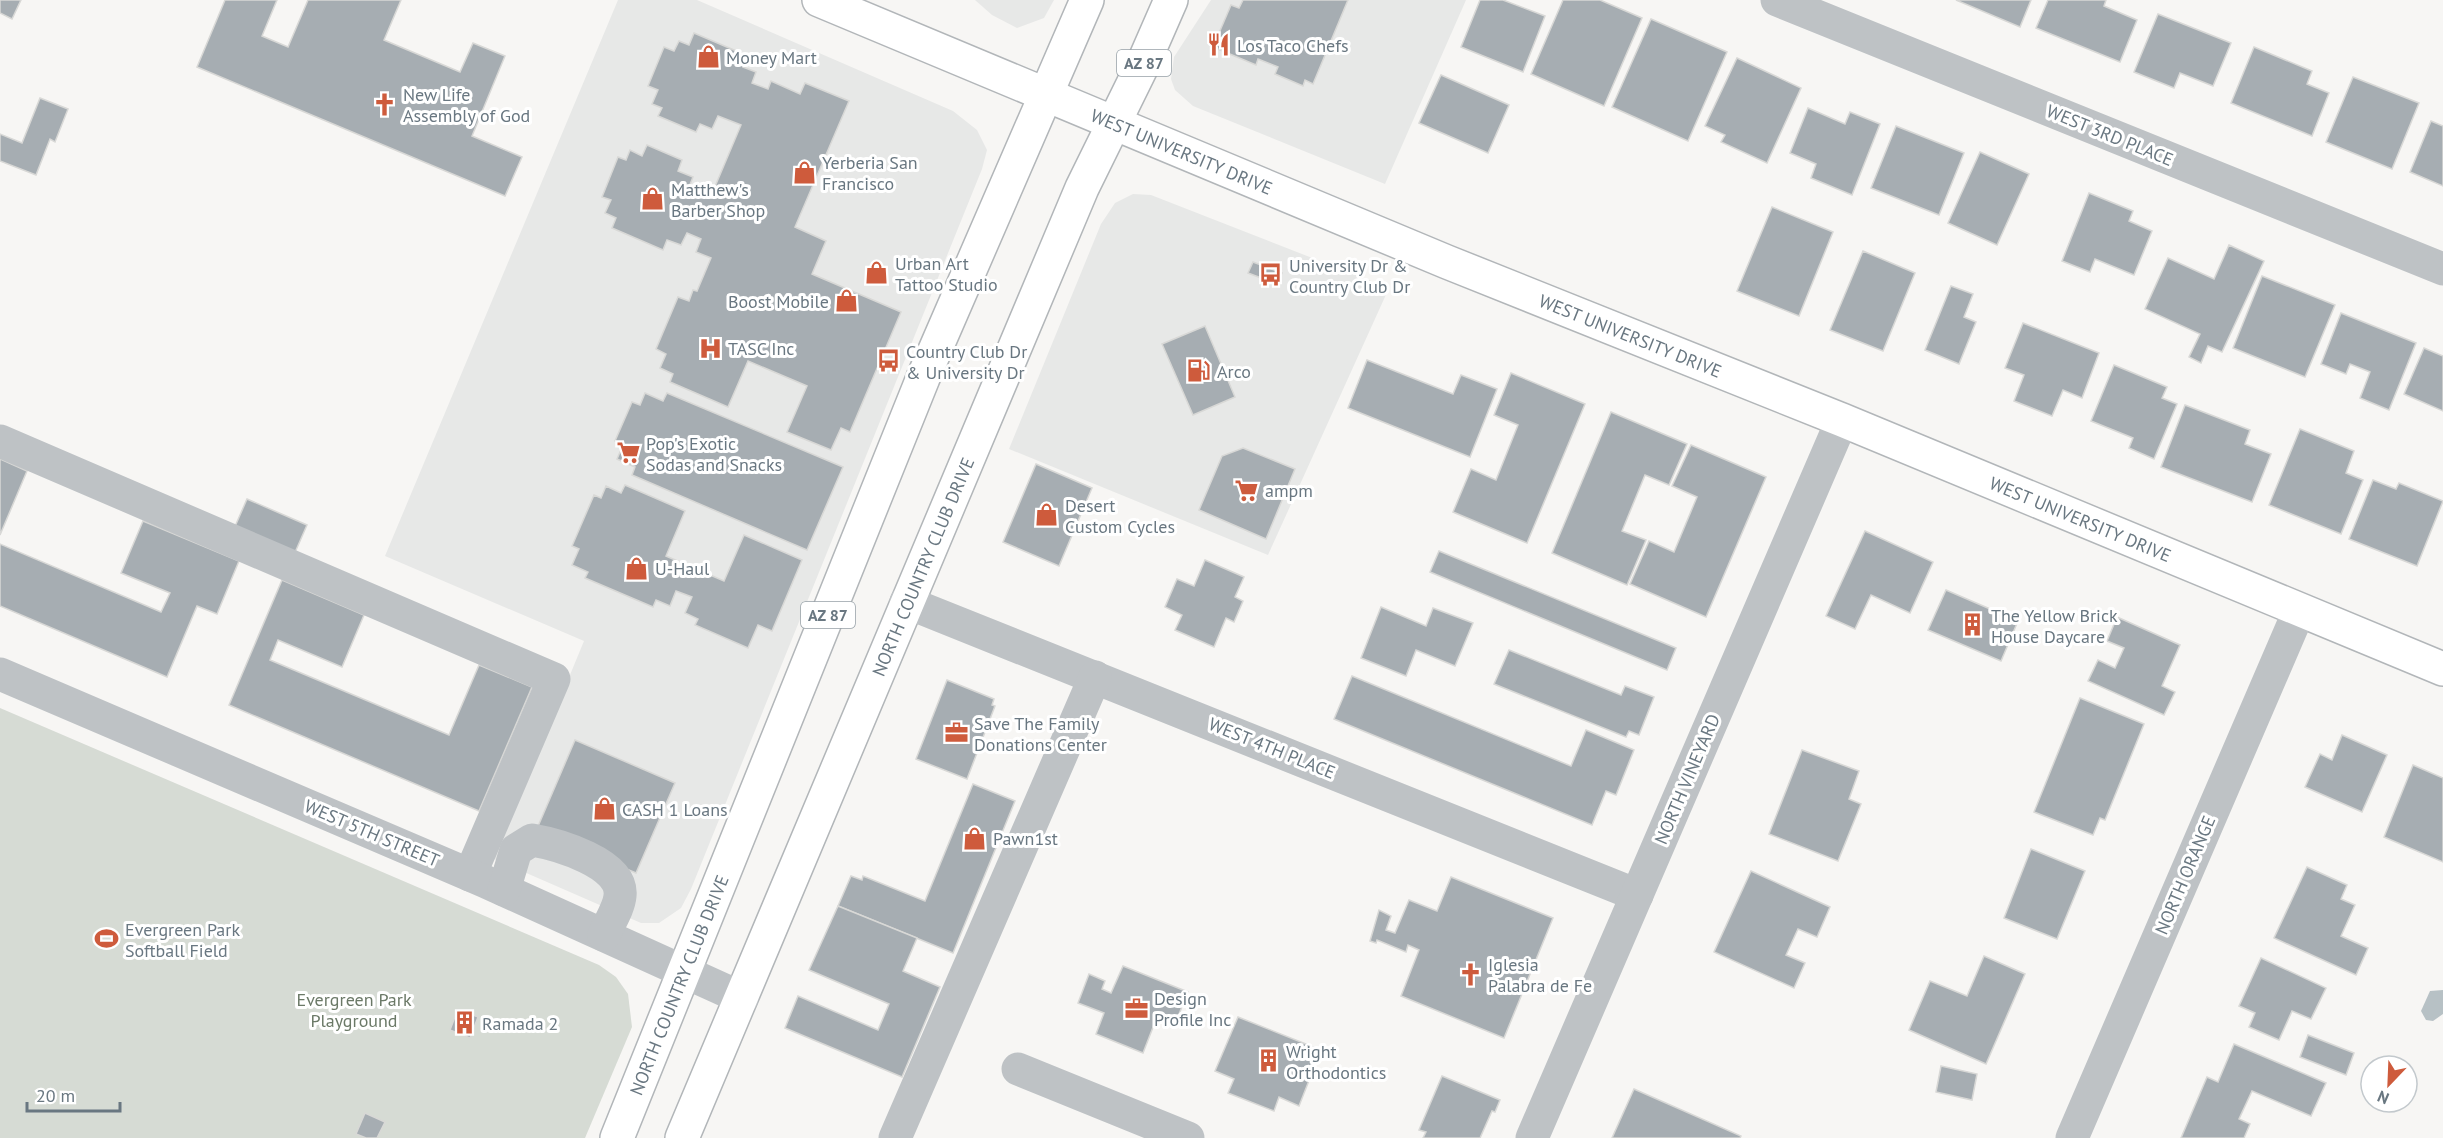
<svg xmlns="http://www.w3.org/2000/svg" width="2443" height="1138" font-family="'PT Sans',sans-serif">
  <rect width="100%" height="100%" fill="#f7f6f4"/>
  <g fill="#e7e8e7">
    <polygon points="618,0 697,0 953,111 977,130 987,150 982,169 691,889 681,908 659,923 641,923 494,859 584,641 385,556"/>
    <polygon points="975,0 1054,0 1044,18 1017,28 992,15"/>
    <polygon points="1211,0 1466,0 1385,184 1193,106 1175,90 1171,79 1174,57"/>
    <polygon points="1133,194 1151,195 1389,288 1268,555 1009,449 1101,224 1115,203"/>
  </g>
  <polygon fill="#d6dbd4" points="0,708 599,965 616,977 628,994 632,1027 585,1138 0,1138"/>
  <polygon fill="#b7c1c5" points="2443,990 2443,1014 2433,1021 2426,1020 2421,1011 2430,991"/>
  <g fill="#a6adb2" stroke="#d8d8d6" stroke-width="1.5">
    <polygon points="0,0 21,0 12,19 0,13"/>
    <polygon points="225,0 277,0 262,36 288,47 308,0 401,0 384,40 460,72 473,43 505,56 472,136 522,157 505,196 197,67"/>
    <polygon points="1243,0 1348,0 1313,84 1305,80 1303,86 1275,74 1278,67 1258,59 1256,65 1213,47 1231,5 1239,8"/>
    <polygon points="1480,0 1503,0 1545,16 1523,72 1461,47"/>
    <polygon points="1563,0 1600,0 1642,18 1604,106 1531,74"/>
    <polygon points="1956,0 2031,0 2020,27"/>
    <polygon points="2048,0 2106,0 2104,6 2137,20 2120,62 2036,28"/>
    <polygon points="2158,14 2231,43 2213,86 2180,73 2174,88 2134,72"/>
    <polygon points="1651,19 1727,52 1688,141 1612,107"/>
    <polygon points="694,33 748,56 743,67 756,72 752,83 768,89 771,81 800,94 805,83 849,101 795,227 826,241 812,274 901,312 850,432 841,428 831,450 787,432 807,386 748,361 728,407 670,382 673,374 660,368 666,354 656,349 678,297 689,301 693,290 697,291 711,258 696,252 701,239 687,233 681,245 667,240 663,250 612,228 616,218 605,213 611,200 602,197 618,157 626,160 630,150 642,156 647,145 682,160 678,171 693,177 689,187 711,196 741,125 718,116 712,129 700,124 696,132 658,116 662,108 652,104 658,90 648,86 664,47 674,51 679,41 689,45"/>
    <polygon points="2254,47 2312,71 2307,84 2329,93 2312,136 2231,103"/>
    <polygon points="1737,58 1801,88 1767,163 1721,142 1725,135 1705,126"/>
    <polygon points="1441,75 1509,105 1488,153 1419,123"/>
    <polygon points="2353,77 2419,103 2392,169 2326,142"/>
    <polygon points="40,98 68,109 55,142 50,139 36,175 0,161 0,134 22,143"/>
    <polygon points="1808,108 1845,124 1850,112 1880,124 1852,195 1811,178 1816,164 1790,153"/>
    <polygon points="2431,121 2443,126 2443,186 2410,172"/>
    <polygon points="1896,126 1964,153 1939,215 1871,188"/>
    <polygon points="1980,152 2029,174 1997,245 1948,223"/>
    <polygon points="2089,193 2133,211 2129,221 2152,231 2134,275 2095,259 2090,272 2062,261"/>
    <polygon points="1772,207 1833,232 1799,316 1737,291"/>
    <polygon points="2229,245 2264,261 2222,352 2208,346 2201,363 2189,357 2200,334 2145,309 2168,258 2214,279"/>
    <polygon points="1863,251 1915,273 1883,351 1830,330"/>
    <polygon points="1253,262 1282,273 1277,284 1248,273"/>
    <polygon points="2262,276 2335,305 2305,377 2233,348"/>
    <polygon points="1951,286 1973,294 1964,317 1976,322 1959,364 1925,350"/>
    <polygon points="2341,313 2416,343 2389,410 2360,398 2370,372 2350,364 2346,374 2321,364"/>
    <polygon points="2023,323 2099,353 2082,398 2063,390 2052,416 2014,401 2024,375 2005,368"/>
    <polygon points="1205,326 1235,397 1193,415 1162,344"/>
    <polygon points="2424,348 2443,356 2443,411 2404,394"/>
    <polygon points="1367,360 1453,394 1461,375 1497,389 1470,457 1348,408"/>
    <polygon points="2114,365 2167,387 2162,398 2177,404 2154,459 2129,448 2133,438 2091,421"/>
    <polygon points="1511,373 1585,404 1527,543 1453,512 1471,469 1496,480 1518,425 1494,415"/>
    <polygon points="645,393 663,401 667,393 843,467 807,550 632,475 635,467 617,459 623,445 615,441 632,402 640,405"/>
    <polygon points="2185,405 2250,430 2245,444 2271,454 2252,502 2161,467"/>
    <polygon points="1611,412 1687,444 1669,485 1645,475 1622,531 1646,540 1627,585 1552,553"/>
    <polygon points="2300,429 2354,451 2346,473 2363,480 2341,534 2269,505"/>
    <polygon points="1691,445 1766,477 1706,617 1630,584 1649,541 1674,552 1697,497 1672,486"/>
    <polygon points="1243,448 1295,469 1266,539 1199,510 1222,456"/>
    <polygon points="0,459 27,471 0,535"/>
    <polygon points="1036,464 1092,488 1059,566 1003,542"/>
    <polygon points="2373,480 2396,489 2399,483 2443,501 2417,566 2349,539"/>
    <polygon points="625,485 685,511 666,556 724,581 744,535 802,560 772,631 758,625 748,648 695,625 698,619 685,613 692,597 676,591 670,606 656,600 653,607 585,578 588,572 572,565 579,549 572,546 594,495 601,498 606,486 621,493"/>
    <polygon points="247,499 307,525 293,557 233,531"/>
    <polygon points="143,521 239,561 217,614 197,606 167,677 0,606 0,544 161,612 170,593 121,573"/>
    <polygon points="1865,531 1933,562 1910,613 1871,595 1855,629 1826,616"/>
    <polygon points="1439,551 1676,648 1667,670 1430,572"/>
    <polygon points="1205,560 1244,577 1235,597 1243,601 1234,622 1226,618 1214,647 1175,630 1182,615 1165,607 1177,579 1194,586"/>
    <polygon points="282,580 364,615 342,667 278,640 270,660 449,735 479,665 532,687 479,811 229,705"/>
    <polygon points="1946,590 2018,621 2001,661 1928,630"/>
    <polygon points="1381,607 1426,626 1433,608 1473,623 1455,666 1416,650 1406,676 1361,658"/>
    <polygon points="2117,617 2180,645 2162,686 2175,692 2164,715 2088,681 2098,660 2115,668 2124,648 2107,641"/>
    <polygon points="1509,650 1621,695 1625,686 1654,697 1639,735 1629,731 1626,737 1494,684"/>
    <polygon points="1352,676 1571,766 1586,730 1634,750 1616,795 1606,791 1592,825 1334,719"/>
    <polygon points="947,680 994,699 992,705 995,706 967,779 916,759"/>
    <polygon points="2080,698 2144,724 2105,820 2100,818 2093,835 2034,812"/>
    <polygon points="2342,735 2387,755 2362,812 2305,787 2320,754 2332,760"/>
    <polygon points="575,740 675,783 636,873 536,831"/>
    <polygon points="1802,750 1859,771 1849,799 1861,804 1838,861 1769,834"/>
    <polygon points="2413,765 2443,778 2443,862 2384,837"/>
    <polygon points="973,784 1015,801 953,953 838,906 851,876 862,880 863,876 925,901"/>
    <polygon points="2031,849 2085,871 2057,939 2004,918"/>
    <polygon points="2307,867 2347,885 2341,899 2355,905 2341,936 2368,948 2356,975 2274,938"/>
    <polygon points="1751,871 1830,907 1817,937 1798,929 1786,955 1805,963 1794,988 1714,952"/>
    <polygon points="1451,877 1553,918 1504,1038 1401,996 1419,950 1408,945 1406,952 1377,940 1376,943 1370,941 1379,910 1391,916 1386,930 1395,933 1409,900 1437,911"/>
    <polygon points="838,906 917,938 903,971 940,987 902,1077 785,1028 798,996 878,1030 889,1004 809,970"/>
    <polygon points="1984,956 2025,974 1986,1064 1909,1030 1930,981 1967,996"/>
    <polygon points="2261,958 2326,988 2311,1019 2292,1011 2279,1040 2249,1027 2255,1013 2239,1006"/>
    <polygon points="1123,966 1188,992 1175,1024 1157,1017 1143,1053 1096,1034 1104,1013 1078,1003 1089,974 1105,981 1102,989 1111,993"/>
    <polygon points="458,1009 478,1017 470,1038 450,1030"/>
    <polygon points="1238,1017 1321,1050 1299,1106 1279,1097 1274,1111 1228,1093 1234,1079 1215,1071"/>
    <polygon points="2308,1035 2354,1053 2346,1075 2300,1057"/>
    <polygon points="2234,1044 2326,1083 2311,1116 2252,1091 2239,1119 2250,1124 2244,1138 2181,1138 2207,1077 2218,1082"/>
    <polygon points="1941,1066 1977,1074 1972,1100 1936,1092"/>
    <polygon points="1442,1076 1500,1100 1495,1112 1492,1111 1480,1138 1423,1138 1426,1132 1419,1130"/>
    <polygon points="1634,1089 1741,1136 1740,1138 1612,1138"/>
    <polygon points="365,1113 385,1122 377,1138 366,1138 356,1134"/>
  </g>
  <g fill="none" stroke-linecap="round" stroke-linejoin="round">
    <defs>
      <g id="major">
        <path id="s1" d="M 819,0 L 1447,262 L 1842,420 L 2443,669"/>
        <path id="s2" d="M 617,1138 L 923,378 L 1087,0"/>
        <path id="s3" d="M 682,1138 L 1082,188 L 1143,64 L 1171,0"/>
      </g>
    </defs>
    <use href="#major" stroke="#b2b6b9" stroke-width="36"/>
    <g stroke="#bec2c5" stroke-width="33">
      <polyline points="1777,0 2443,269"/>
      <polyline points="0,441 554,679 470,875"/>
      <polyline points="906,602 1637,895"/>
      <polyline points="0,674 484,881 742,998"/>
      <path d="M 504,890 L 516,850 L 532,840 C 556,844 624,863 620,896 C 619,908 609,923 604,935"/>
      <polyline points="1018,1069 1188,1138"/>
      <polyline points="895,1138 1095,677"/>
      <polyline points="1532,1138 1842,420"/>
      <polyline points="2072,1138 2299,611"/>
    </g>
    <use href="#major" stroke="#fff" stroke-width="33"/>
  </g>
  <defs>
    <symbol id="restaurant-bare" viewBox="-9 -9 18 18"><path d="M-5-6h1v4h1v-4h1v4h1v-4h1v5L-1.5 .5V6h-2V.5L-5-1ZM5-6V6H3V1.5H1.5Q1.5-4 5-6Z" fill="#ce5b3c" stroke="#fff" stroke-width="2.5" paint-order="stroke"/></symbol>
    <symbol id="shop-bare" viewBox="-9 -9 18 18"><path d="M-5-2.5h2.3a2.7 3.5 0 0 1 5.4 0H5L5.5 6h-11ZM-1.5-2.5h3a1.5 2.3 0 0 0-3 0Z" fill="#ce5b3c" stroke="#fff" stroke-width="2.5" paint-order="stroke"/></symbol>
    <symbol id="church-bare" viewBox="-9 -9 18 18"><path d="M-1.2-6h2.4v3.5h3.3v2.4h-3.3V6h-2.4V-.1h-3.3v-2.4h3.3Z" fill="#ce5b3c" stroke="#fff" stroke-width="2.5" paint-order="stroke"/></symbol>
    <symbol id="bus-bare" viewBox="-9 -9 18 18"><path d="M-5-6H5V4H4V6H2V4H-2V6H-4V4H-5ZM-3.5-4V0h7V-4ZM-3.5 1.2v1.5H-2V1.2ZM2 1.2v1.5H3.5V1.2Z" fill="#ce5b3c" stroke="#fff" stroke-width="2.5" paint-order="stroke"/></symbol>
    <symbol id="hospital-bare" viewBox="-9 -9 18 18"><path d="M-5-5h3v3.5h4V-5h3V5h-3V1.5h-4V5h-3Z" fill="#ce5b3c" stroke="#fff" stroke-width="2.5" paint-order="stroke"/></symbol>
    <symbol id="fuel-bare" viewBox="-9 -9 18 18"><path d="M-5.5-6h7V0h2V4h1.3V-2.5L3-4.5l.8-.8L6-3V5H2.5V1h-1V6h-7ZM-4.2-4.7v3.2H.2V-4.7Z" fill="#ce5b3c" stroke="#fff" stroke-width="2.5" paint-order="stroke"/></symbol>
    <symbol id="supermarket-bare" viewBox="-9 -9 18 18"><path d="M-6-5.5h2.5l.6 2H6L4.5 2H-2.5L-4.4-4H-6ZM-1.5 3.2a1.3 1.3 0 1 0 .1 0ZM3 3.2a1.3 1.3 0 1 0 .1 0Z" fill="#ce5b3c" stroke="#fff" stroke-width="2.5" paint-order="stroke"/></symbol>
    <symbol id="building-bare" viewBox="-9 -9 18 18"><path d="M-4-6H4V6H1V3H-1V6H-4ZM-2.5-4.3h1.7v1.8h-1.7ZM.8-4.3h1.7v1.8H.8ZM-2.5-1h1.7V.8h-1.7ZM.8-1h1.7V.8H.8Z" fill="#ce5b3c" stroke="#fff" stroke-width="2.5" paint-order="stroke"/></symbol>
    <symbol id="office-bare" viewBox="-9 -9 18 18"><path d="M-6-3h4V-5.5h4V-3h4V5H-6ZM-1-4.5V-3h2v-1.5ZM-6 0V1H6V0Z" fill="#ce5b3c" stroke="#fff" stroke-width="2.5" paint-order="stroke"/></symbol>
    <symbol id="stadium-bare" viewBox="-9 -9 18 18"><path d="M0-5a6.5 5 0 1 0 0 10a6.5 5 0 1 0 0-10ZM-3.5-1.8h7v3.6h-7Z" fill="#ce5b3c" stroke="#fff" stroke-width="2.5" paint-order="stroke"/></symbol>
  </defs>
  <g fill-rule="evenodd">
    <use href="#restaurant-bare" x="1202" y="28" width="33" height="33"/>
    <use href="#shop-bare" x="692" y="40" width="33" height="33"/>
    <use href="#church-bare" x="368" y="88" width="33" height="33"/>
    <use href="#shop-bare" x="788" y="156" width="33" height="33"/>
    <use href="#shop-bare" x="636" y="182" width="33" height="33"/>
    <use href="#shop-bare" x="860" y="256" width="33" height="33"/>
    <use href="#bus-bare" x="1254" y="258" width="33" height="33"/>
    <use href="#shop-bare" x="830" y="284" width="33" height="33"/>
    <use href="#hospital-bare" x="694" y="332" width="33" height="33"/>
    <use href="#bus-bare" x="872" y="344" width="33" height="33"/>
    <use href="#fuel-bare" x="1182" y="354" width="33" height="33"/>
    <use href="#supermarket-bare" x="612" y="436" width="33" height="33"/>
    <use href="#supermarket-bare" x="1230" y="474" width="33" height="33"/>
    <use href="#shop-bare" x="1030" y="498" width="33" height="33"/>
    <use href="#shop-bare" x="620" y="552" width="33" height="33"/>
    <use href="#building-bare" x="1956" y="608" width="33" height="33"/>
    <use href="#office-bare" x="940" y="716" width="33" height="33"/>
    <use href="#shop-bare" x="588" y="792" width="33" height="33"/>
    <use href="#shop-bare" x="958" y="822" width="33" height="33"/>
    <use href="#stadium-bare" x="90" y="922" width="33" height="33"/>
    <use href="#church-bare" x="1454" y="958" width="33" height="33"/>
    <use href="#office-bare" x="1120" y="992" width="33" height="33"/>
    <use href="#building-bare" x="448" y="1006" width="33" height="33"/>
    <use href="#building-bare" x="1252" y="1044" width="33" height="33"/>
  </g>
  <g text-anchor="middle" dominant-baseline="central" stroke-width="6" stroke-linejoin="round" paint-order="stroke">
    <g fill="#fff" stroke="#96a0a7" stroke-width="1.5">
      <rect x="1117" y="50" width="54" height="26" rx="4.5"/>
      <rect x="801" y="602" width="54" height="26" rx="4.5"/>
    </g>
    <g font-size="16" font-weight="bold" fill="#697781">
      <text x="1144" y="63">AZ 87</text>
      <text x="828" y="615">AZ 87</text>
    </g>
    <g font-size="18" fill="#697781" stroke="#fff" text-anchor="start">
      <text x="1237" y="45">Los Taco Chefs</text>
      <text x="726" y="57">Money Mart</text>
      <text x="403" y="94">New Life<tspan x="403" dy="21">Assembly of God</tspan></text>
      <text x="822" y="162">Yerberia San<tspan x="822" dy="21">Francisco</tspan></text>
      <text x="671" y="189">Matthew's<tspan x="671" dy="21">Barber Shop</tspan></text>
      <text x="895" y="263">Urban Art<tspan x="895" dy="21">Tattoo Studio</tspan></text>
      <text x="1289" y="265">University Dr &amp;<tspan x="1289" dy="21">Country Club Dr</tspan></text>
      <text x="829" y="301" text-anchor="end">Boost Mobile</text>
      <text x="728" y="348">TASC Inc</text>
      <text x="906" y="351">Country Club Dr<tspan x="906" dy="21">&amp; University Dr</tspan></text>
      <text x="1217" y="371">Arco</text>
      <text x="646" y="443">Pop's Exotic<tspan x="646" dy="21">Sodas and Snacks</tspan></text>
      <text x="1265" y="490">ampm</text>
      <text x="1065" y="505">Desert<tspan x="1065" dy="21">Custom Cycles</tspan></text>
      <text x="655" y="568">U-Haul</text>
      <text x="1991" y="615">The Yellow Brick<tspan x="1991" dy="21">House Daycare</tspan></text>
      <text x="974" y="723">Save The Family<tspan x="974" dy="21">Donations Center</tspan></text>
      <text x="622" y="809">CASH 1 Loans</text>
      <text x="993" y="838">Pawn1st</text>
      <text x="125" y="929">Evergreen Park<tspan x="125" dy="21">Softball Field</tspan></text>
      <text x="1488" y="964">Iglesia<tspan x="1488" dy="21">Palabra de Fe</tspan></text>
      <text x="1154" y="998">Design<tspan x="1154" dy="21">Profile Inc</tspan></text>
      <text x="482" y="1023">Ramada 2</text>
      <text x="1286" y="1051">Wright<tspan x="1286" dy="21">Orthodontics</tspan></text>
    </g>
    <g font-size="18" fill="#697781" stroke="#fff">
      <text transform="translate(2110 135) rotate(22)">WEST 3RD PLACE</text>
      <text stroke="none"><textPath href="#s1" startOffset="393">WEST UNIVERSITY DRIVE</textPath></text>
      <text stroke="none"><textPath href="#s1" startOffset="878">WEST UNIVERSITY DRIVE</textPath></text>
      <text stroke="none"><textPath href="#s1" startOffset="1364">WEST UNIVERSITY DRIVE</textPath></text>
      <text stroke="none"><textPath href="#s3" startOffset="620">NORTH COUNTRY CLUB DRIVE</textPath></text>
      <text transform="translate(1272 748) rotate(22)">WEST 4TH PLACE</text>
      <text transform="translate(1687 779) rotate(-67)">NORTH VINEYARD</text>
      <text transform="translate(372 833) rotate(23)">WEST 5TH STREET</text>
      <text transform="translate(2185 875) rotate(-67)">NORTH ORANGE</text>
      <text stroke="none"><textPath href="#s2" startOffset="165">NORTH COUNTRY CLUB DRIVE</textPath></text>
    </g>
    <g font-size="18" fill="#6b7967" stroke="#fff">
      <text x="354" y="999">Evergreen Park<tspan x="354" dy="21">Playground</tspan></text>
    </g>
  </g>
  <g transform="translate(2389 1084) rotate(203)"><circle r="28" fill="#ffffff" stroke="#c3c9cd" stroke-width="1.5"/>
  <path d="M0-4.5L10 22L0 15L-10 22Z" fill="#ce5b3c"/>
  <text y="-9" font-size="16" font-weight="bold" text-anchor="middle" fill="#697781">N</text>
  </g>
  <path d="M27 1102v9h93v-9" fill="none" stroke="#697781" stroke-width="3"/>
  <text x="36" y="1102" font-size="18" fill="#697781" stroke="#ffffff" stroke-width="4.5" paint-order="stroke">20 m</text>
</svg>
